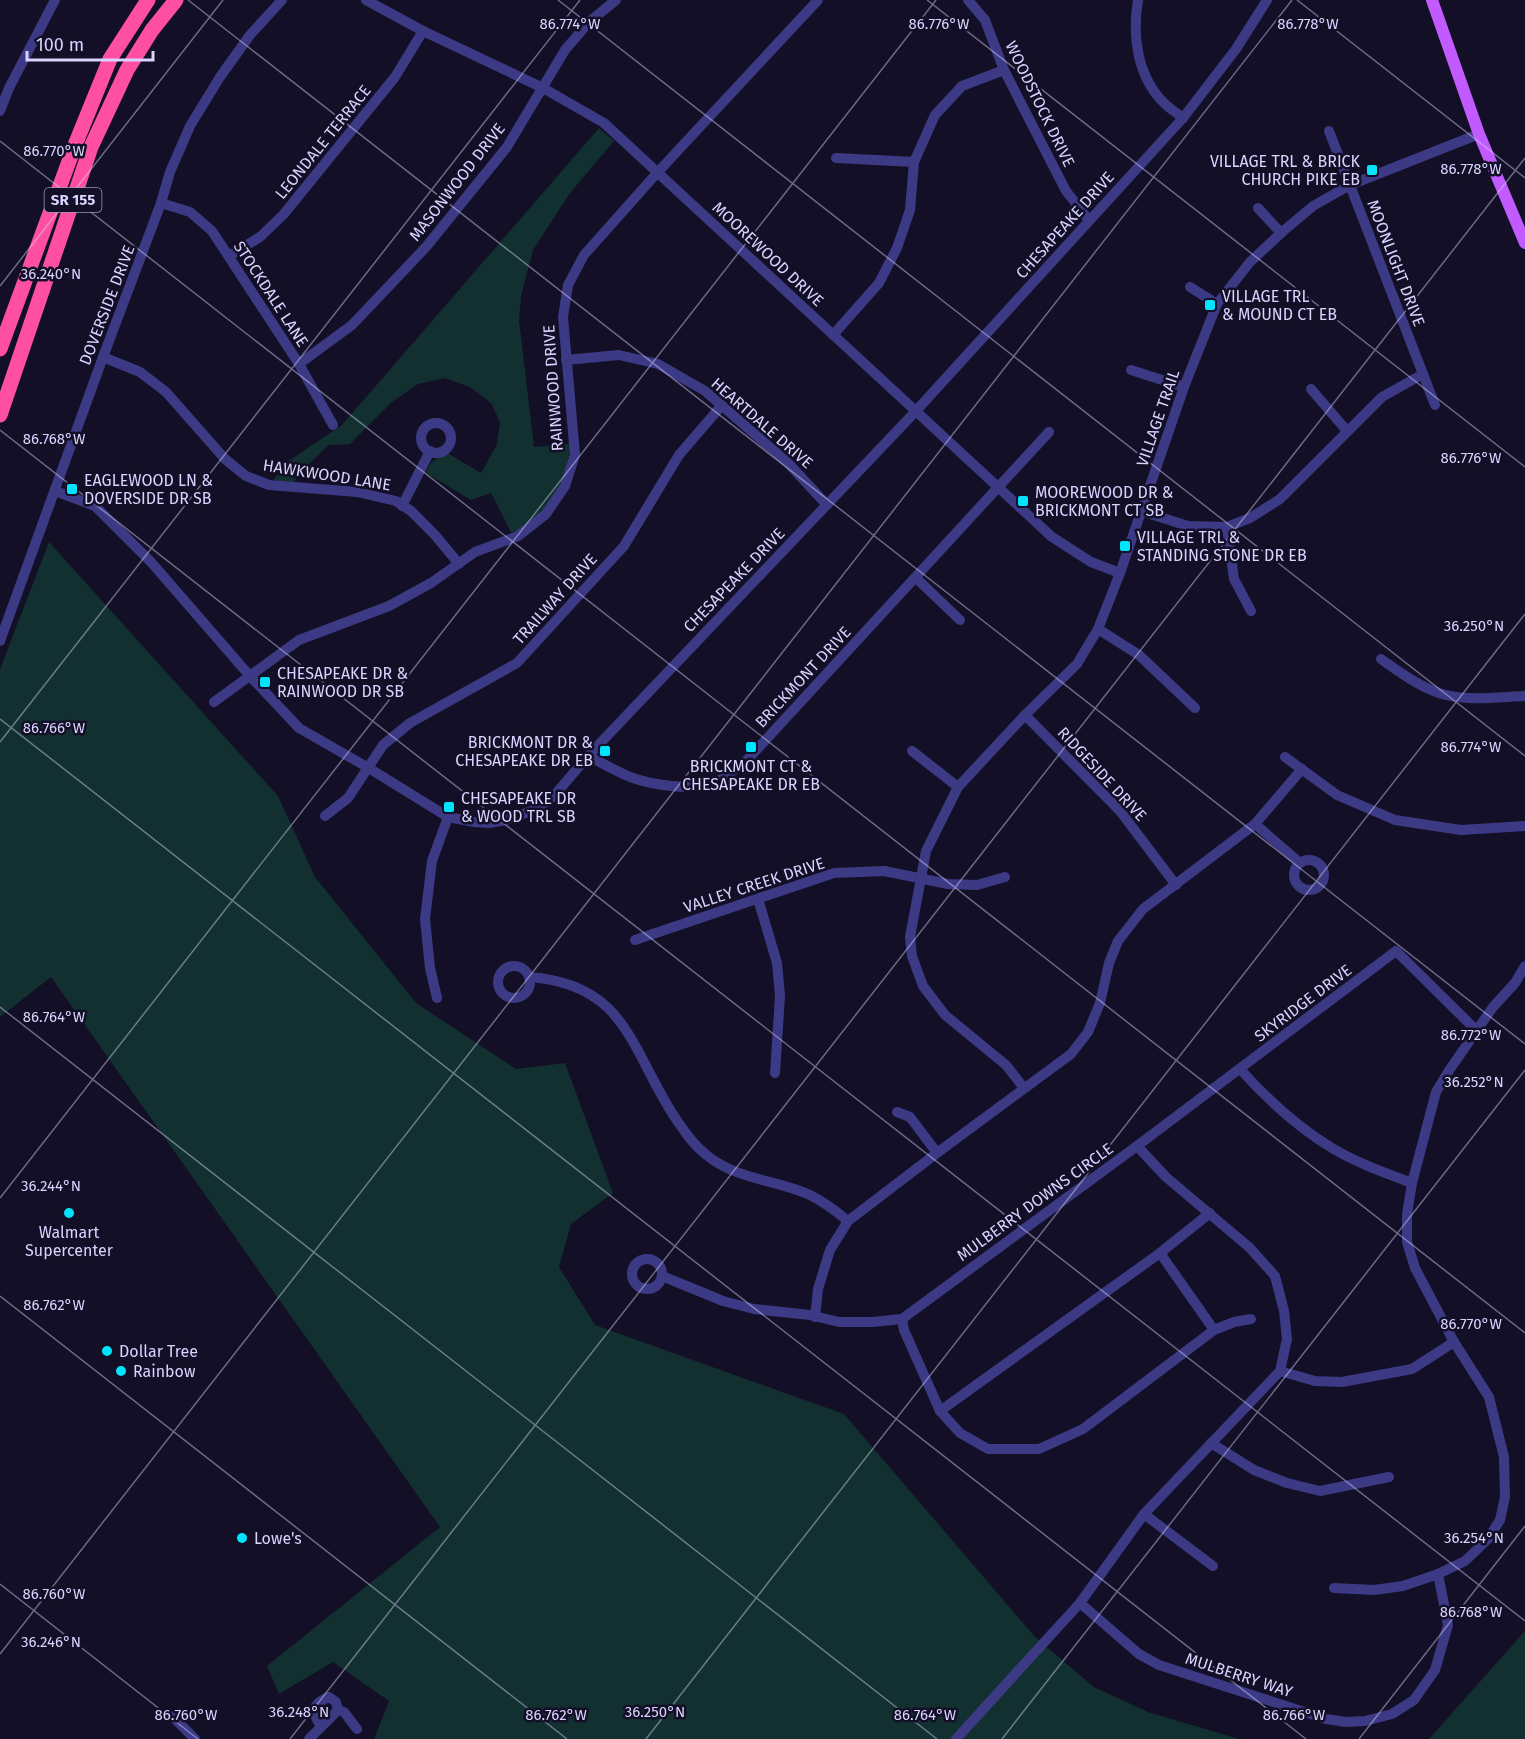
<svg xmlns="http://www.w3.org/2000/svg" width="1525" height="1739" font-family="'Fira Sans',sans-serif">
  <rect width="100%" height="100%" fill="#130f26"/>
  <g fill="#12302f">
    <path d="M 599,128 L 614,141 L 570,193 L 533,250 L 521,296 L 519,320 L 534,447 L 569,444 C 571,454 568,462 565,471 C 555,504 540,516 512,534 L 491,493 L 471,500 L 426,473 C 430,460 437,458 449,454 L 481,473 L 497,444 L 500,422 L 491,403 L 470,387 L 445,378 L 418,384 L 392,402 L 350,444 L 329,445 L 312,461 L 293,483 L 273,480 L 287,462 L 342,425 Z"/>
    <polygon points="49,542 278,796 315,877 416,1003 516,1069 565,1063 613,1193 571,1224 559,1267 595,1325 844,1414 1035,1637 1094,1687 1148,1712 1239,1739 374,1739 389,1701 333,1662 279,1694 267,1666 440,1527 51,977 0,1017 0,669"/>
    <polygon points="1525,1631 1525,1739 1429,1739"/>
  </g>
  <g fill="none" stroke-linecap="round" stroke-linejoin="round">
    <g stroke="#3d3a85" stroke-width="10">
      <polyline points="366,0 423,31 543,88 604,123 1052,537 1091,562 1120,573"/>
      <polyline points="968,0 985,20 1004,70 1066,191 1089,220"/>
      <path d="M 1138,0 C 1132,36 1137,76 1164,103 C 1170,109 1177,113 1183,118"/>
      <polyline points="0,111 9,88 55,0"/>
      <polyline points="1329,131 1435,405"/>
      <polyline points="836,158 914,162"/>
      <polyline points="161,203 190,212 212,231 299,364 333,425"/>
      <polyline points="1258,208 1281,233"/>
      <polyline points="229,256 260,237 283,215 395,77 423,31"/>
      <polyline points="1190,287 1217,304"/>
      <polyline points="833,335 879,283 897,248 910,210 914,162 935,115 962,86 1004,70"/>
      <polyline points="103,357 140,372 166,392 225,459 246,476 269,485 357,492 396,501 411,511 435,535 459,564"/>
      <polyline points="566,360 619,355 658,364 705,391 788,463 827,505"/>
      <polyline points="299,364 352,325 426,247 507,147 565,50 589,22 616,0"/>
      <polyline points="1131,370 1184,387"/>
      <polyline points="1311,389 1347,431"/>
      <circle cx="436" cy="438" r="15"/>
      <polyline points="55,491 95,506 151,562 249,675 299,728 367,767 448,817 474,822 489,823 506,820 537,809 553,797 588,756 915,412 1183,118 1236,49 1267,0"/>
      <polyline points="402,506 430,451"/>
      <polyline points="1141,511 1188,526 1227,527 1250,518 1280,499 1382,397 1423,374"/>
      <polyline points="1227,527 1234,579 1251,611"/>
      <polyline points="916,578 960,620"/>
      <polyline points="1098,629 1139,655 1195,708"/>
      <polyline points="0,641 103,357 161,203 170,172 190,126 220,77 250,35 282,0"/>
      <path d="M 1381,659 C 1401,673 1422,689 1446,695 C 1470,701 1500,697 1525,696"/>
      <polyline points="214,702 299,640 389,606 431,583 475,552 518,536 546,514 565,486 575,455 563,317 568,285 584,255 657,173 818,0"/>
      <polyline points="1025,715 1120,811 1176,885"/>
      <polyline points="912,751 958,787"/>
      <path d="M 588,756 C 602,763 616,771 630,777 C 652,785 691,791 713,783 C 726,779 737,767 748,759 L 1049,432"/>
      <polyline points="1285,757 1337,795 1395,820 1461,830 1525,826"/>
      <polyline points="325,816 348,798 383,745 410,723 517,663 624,546 679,455 722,405"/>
      <polyline points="1255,824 1300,863"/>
      <circle cx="1309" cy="875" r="15"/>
      <polyline points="758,899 777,963 780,996 775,1073"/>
      <polyline points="635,940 834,873 884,871 948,884 977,885 1005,877"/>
      <circle cx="514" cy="982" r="16"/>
      <path d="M 529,977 C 626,984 630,1048 674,1116 C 684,1131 694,1146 709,1157 C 739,1180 777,1180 810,1195 C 824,1202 836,1211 848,1221"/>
      <polyline points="437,998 430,968 425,919 432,861 448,817"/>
      <path d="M 1240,1069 C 1267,1099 1297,1127 1332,1148 C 1357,1163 1385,1173 1412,1183"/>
      <polyline points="1024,1088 1006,1065 945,1015 923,986 912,956 910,937 926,851 958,787 1025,715 1077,664 1098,629 1120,573 1184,387 1217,304 1250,262 1281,233 1313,206 1350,185 1479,134"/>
      <polyline points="897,1112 910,1117 937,1153"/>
      <polyline points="1137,1146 1396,951 1477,1031"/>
      <polyline points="1210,1213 1160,1253 1214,1330"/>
      <circle cx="647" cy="1274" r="15"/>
      <polyline points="662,1276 723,1301 754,1309 810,1315 839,1322 872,1322 902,1319"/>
      <polyline points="815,1317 818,1289 830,1250 848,1221 937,1153 1071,1054 1088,1032 1100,1003 1109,963 1118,941 1143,909 1255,824 1302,769"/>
      <polyline points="1280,1371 1315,1381 1342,1382 1412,1369 1454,1342"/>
      <polyline points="940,1411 1160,1253"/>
      <polyline points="1211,1443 1254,1470 1287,1483 1320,1491 1389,1477"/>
      <polyline points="1144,1514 1213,1566"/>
      <polyline points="1334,1588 1374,1590 1403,1586 1438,1574 1465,1561 1488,1539 1500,1520 1505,1497 1504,1457 1489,1397 1454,1342 1415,1268 1407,1242 1407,1214 1412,1183 1436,1092 1448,1072 1493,1007 1515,983 1525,966"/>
      <polyline points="1080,1603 1139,1654 1159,1665 1326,1719 1346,1722 1365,1721 1392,1714 1414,1700 1435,1670 1448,1625 1438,1574"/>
      <polyline points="172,1716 195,1739"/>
      <path d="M 321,1726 C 311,1712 311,1704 329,1697 L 336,1702 L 338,1710"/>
      <polyline points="309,1739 338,1710 344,1712 357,1729"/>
      <polyline points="956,1739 1080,1603 1144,1514 1280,1371 1287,1339 1284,1311 1275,1276 1250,1248 1166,1177 1137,1146 902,1319 904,1330 940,1411 960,1433 988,1449 1039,1449 1083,1429 1214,1330 1234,1322 1251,1319"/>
    </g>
    <polyline stroke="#c25bff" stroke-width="12" points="1432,0 1479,134 1525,243"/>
    <g stroke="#ff4fa3" stroke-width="15">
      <polyline points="0,349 75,145 110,59 148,0"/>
      <polyline points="0,415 91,147 127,70 152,30 176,0"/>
    </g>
  </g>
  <path fill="none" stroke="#d9d4ff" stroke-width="1.5" stroke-opacity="0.45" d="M 188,0 L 1525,1044M 558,0 L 1525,756M 927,0 L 1525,467M 1297,0 L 1525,178M 0,141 L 1525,1333M 0,286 L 223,0M 0,430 L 1525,1621M 0,719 L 1306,1739M 0,742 L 580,0M 0,1007 L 937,1739M 0,1198 L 936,0M 0,1296 L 567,1739M 0,1584 L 198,1739M 0,1654 L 1292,0M 290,1739 L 1525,158M 646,1739 L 1525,614M 1002,1739 L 1525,1070M 1359,1739 L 1525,1526"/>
  <g fill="#00e5ff" stroke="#130f26" stroke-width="2">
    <rect x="1366" y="164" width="12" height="12" rx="3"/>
    <rect x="1204" y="299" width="12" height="12" rx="3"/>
    <rect x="66" y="483" width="12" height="12" rx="3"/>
    <rect x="1017" y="495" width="12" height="12" rx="3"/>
    <rect x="1119" y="540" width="12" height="12" rx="3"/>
    <rect x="259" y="676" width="12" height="12" rx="3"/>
    <rect x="745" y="741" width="12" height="12" rx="3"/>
    <rect x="599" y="745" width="12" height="12" rx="3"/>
    <rect x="443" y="801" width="12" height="12" rx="3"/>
    <circle cx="69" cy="1213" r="6"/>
    <circle cx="107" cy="1351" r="6"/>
    <circle cx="121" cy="1371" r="6"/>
    <circle cx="242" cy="1538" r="6"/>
  </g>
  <g text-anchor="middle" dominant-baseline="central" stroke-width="5" stroke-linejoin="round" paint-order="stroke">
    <rect fill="#130f26" stroke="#9e99be" stroke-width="1.5" x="44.5" y="188" width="57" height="24" rx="4.5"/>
    <g font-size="15" font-weight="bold" fill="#d9d4ff">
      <text x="73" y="200">SR 155</text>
    </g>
    <g font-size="16" fill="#d9d4ff" stroke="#130f26">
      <text transform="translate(1040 104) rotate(64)">WOODSTOCK DRIVE</text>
      <text transform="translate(323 142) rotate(-51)">LEONDALE TERRACE</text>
      <text transform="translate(457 182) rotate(-52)">MASONWOOD DRIVE</text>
      <text transform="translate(1065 225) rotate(-48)">CHESAPEAKE DRIVE</text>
      <text transform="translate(768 254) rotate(43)">MOOREWOOD DRIVE</text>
      <text transform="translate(1396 263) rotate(69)">MOONLIGHT DRIVE</text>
      <text transform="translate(271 294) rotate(57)">STOCKDALE LANE</text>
      <text transform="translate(107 305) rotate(-69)">DOVERSIDE DRIVE</text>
      <text transform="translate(553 388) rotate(-94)">RAINWOOD DRIVE</text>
      <text transform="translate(1158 418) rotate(-71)">VILLAGE TRAIL</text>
      <text transform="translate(762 423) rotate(41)">HEARTDALE DRIVE</text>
      <text transform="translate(327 475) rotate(9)">HAWKWOOD LANE</text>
      <text transform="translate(734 580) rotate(-46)">CHESAPEAKE DRIVE</text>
      <text transform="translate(555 599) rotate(-48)">TRAILWAY DRIVE</text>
      <text transform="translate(803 677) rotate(-47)">BRICKMONT DRIVE</text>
      <text transform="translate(1102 774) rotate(47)">RIDGESIDE DRIVE</text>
      <text transform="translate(754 885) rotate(-18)">VALLEY CREEK DRIVE</text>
      <text transform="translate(1303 1003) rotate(-37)">SKYRIDGE DRIVE</text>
      <text transform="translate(1035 1202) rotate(-36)">MULBERRY DOWNS CIRCLE</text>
      <text transform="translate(1239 1675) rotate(18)">MULBERRY WAY</text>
    </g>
    <g font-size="16" fill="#d9d4ff" stroke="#130f26" text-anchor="start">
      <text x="1360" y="161" text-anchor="end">VILLAGE TRL &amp; BRICK<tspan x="1360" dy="18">CHURCH PIKE EB</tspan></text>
      <text x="1222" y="296">VILLAGE TRL<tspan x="1222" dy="18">&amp; MOUND CT EB</tspan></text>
      <text x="84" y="480">EAGLEWOOD LN &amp;<tspan x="84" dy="18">DOVERSIDE DR SB</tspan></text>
      <text x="1035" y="492">MOOREWOOD DR &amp;<tspan x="1035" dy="18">BRICKMONT CT SB</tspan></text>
      <text x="1137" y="537">VILLAGE TRL &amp;<tspan x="1137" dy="18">STANDING STONE DR EB</tspan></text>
      <text x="277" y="673">CHESAPEAKE DR &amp;<tspan x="277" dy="18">RAINWOOD DR SB</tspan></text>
      <text x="593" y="742" text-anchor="end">BRICKMONT DR &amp;<tspan x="593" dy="18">CHESAPEAKE DR EB</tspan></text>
      <text x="751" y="766" text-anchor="middle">BRICKMONT CT &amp;<tspan x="751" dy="18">CHESAPEAKE DR EB</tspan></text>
      <text x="461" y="798">CHESAPEAKE DR<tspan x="461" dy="18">&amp; WOOD TRL SB</tspan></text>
      <text x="69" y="1232" text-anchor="middle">Walmart<tspan x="69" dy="18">Supercenter</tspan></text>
      <text x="119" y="1351">Dollar Tree</text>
      <text x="133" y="1371">Rainbow</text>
      <text x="254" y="1538">Lowe's</text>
    </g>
  </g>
  <g font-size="15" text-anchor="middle" fill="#d9d4ff" stroke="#130f26" stroke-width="5" stroke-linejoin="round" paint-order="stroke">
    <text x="570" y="29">86.774°W</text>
    <text x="939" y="29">86.776°W</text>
    <text x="1308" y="29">86.778°W</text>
    <text x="54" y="156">86.770°W</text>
    <text x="1471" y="174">86.778°W</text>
    <text x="51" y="279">36.240°N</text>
    <text x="54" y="444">86.768°W</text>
    <text x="1471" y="463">86.776°W</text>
    <text x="1474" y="631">36.250°N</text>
    <text x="54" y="733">86.766°W</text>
    <text x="1471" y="752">86.774°W</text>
    <text x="54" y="1022">86.764°W</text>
    <text x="1471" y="1040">86.772°W</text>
    <text x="1474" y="1087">36.252°N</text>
    <text x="51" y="1191">36.244°N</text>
    <text x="54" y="1310">86.762°W</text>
    <text x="1471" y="1329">86.770°W</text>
    <text x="1474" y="1543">36.254°N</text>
    <text x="54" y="1599">86.760°W</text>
    <text x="1471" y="1617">86.768°W</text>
    <text x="51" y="1647">36.246°N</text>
    <text x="299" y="1717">36.248°N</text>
    <text x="655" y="1717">36.250°N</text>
    <text x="186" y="1720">86.760°W</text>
    <text x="556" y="1720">86.762°W</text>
    <text x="925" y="1720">86.764°W</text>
    <text x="1294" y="1720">86.766°W</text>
  </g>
  <path d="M27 51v9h126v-9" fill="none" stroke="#d9d4ff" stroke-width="3"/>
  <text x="36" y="51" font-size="18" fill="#d9d4ff" stroke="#130f26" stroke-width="4.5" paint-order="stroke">100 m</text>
</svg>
